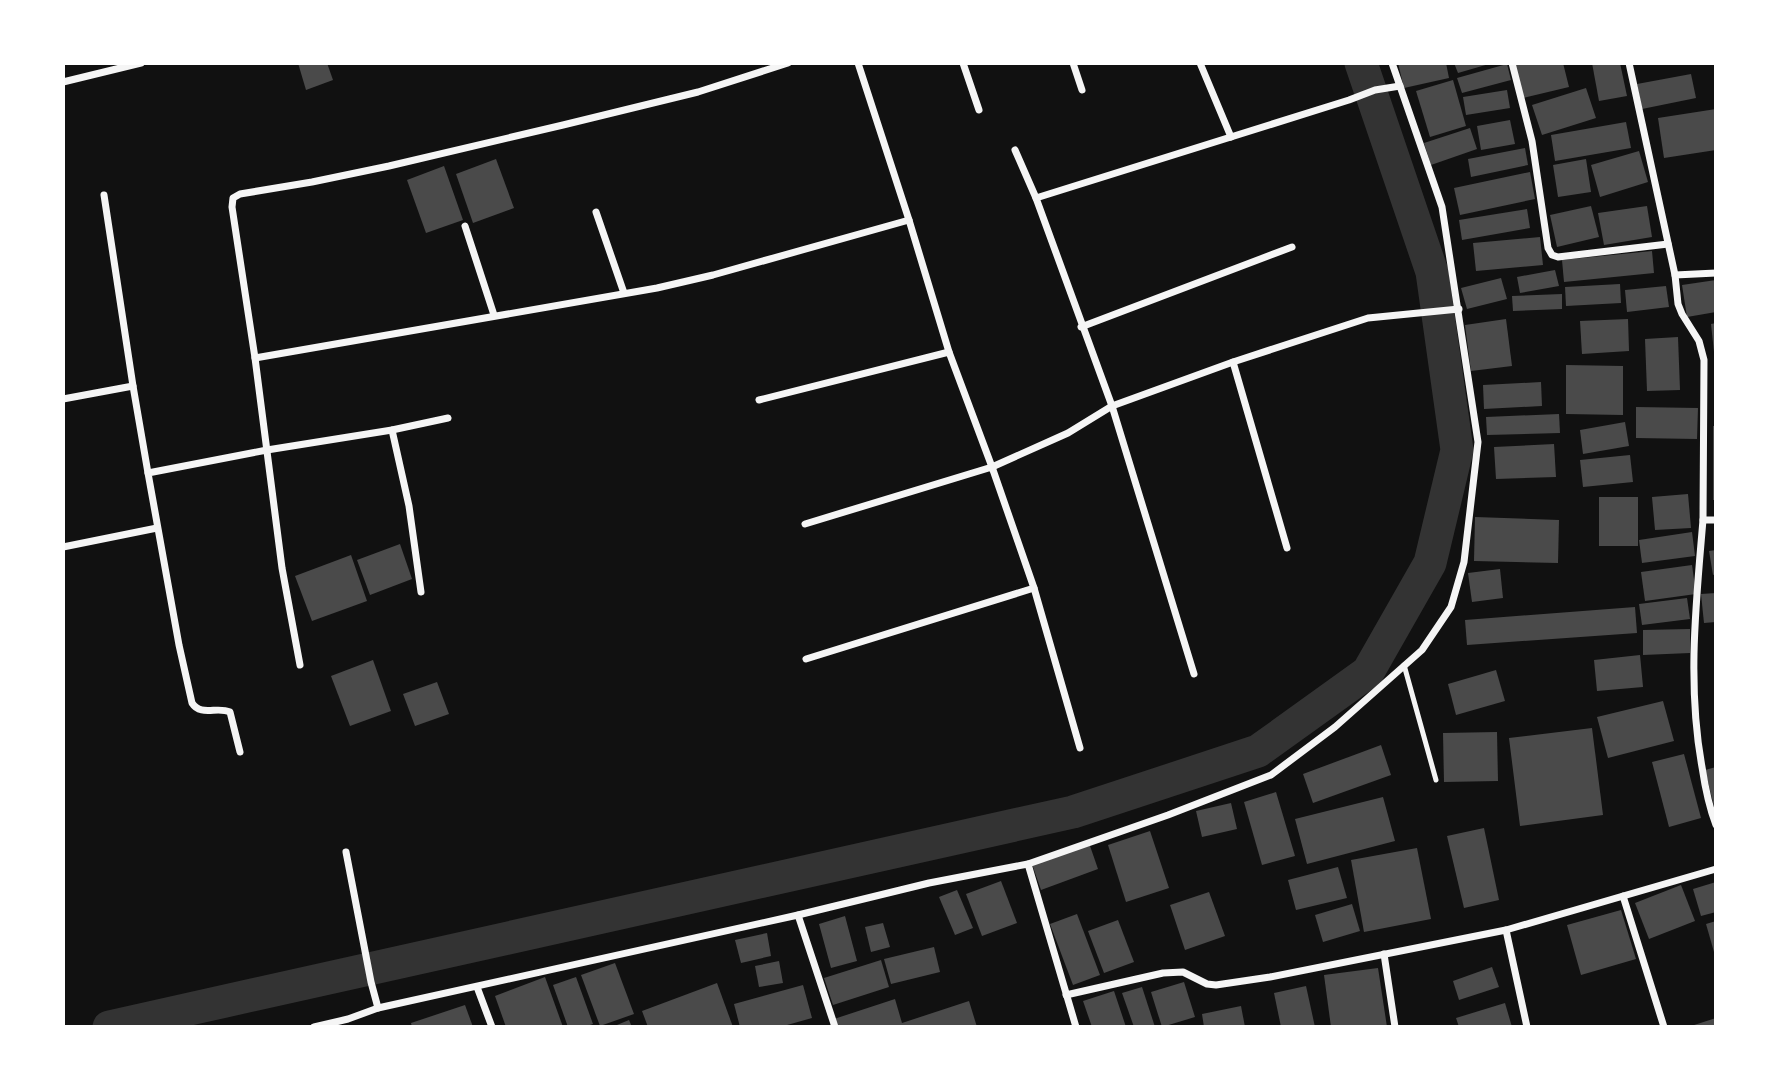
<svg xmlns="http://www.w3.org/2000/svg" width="1779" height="1090" font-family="'Exo 2',sans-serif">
  <rect width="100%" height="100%" fill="#111"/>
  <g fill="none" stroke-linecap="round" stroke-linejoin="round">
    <polyline stroke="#333" stroke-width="33" points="109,1027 1073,812 1258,751 1368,672 1430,563 1457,450 1432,272 1361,63"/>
  </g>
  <g fill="#4a4a4a">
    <polygon points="298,63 327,63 333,80 306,90"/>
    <polygon points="1398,63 1446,63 1449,78 1404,88"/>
    <polygon points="1454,63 1489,63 1489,64 1458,73"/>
    <polygon points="1514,63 1563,63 1569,87 1523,98"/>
    <polygon points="1592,63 1620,63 1627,96 1599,101"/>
    <polygon points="1507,64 1511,80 1462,93 1457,78"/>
    <polygon points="1691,74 1696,98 1642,109 1637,84"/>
    <polygon points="1453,80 1466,126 1430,137 1416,91"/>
    <polygon points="1586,88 1596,118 1542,135 1532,105"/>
    <polygon points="1507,90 1510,108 1466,115 1463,97"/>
    <polygon points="1716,109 1716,150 1664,158 1658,118"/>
    <polygon points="1510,120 1515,144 1481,150 1477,126"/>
    <polygon points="1626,122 1631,148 1555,161 1551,135"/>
    <polygon points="1470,128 1477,149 1431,165 1424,143"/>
    <polygon points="1525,148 1528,165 1471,177 1468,159"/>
    <polygon points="1639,151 1648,182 1600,197 1591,165"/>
    <polygon points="496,159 514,208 473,223 456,174"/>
    <polygon points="1586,159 1591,192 1558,197 1553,165"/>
    <polygon points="444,166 463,220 426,233 407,180"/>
    <polygon points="1530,172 1535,199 1460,215 1454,188"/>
    <polygon points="1591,206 1599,237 1557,247 1550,215"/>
    <polygon points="1647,206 1652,237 1604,245 1598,213"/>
    <polygon points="1527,209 1530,228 1462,240 1459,220"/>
    <polygon points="1540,237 1543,265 1476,271 1473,243"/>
    <polygon points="1652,251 1654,273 1564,282 1562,260"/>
    <polygon points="1555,270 1559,286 1520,293 1517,277"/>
    <polygon points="1501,278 1507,299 1467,309 1461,288"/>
    <polygon points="1716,280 1716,312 1687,317 1682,285"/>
    <polygon points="1620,284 1621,303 1566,306 1565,287"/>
    <polygon points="1666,286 1669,307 1627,312 1625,290"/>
    <polygon points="1562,294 1562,309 1513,311 1512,296"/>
    <polygon points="1506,319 1512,366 1471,371 1465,325"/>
    <polygon points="1628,319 1629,351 1582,354 1580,321"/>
    <polygon points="1716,323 1716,352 1714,352 1711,324"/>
    <polygon points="1678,337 1680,390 1647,391 1645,339"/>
    <polygon points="1566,365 1623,366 1623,415 1566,414"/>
    <polygon points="1541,382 1542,406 1484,409 1483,385"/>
    <polygon points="1636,407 1698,408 1697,439 1636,438"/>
    <polygon points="1559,414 1560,433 1487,435 1486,417"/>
    <polygon points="1625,422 1629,446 1583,454 1580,430"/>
    <rect x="1713" y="426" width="3" height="74"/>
    <polygon points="1554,444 1556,477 1496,479 1494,447"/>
    <polygon points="1630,455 1633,482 1583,487 1580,460"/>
    <polygon points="1688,494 1691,528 1655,530 1652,497"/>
    <rect x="1599" y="497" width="39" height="49"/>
    <polygon points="1475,517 1559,520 1558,563 1474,561"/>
    <polygon points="1692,532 1695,556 1642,563 1639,540"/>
    <polygon points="400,544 412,579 370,595 357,560"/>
    <polygon points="1716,550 1716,574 1713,575 1709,551"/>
    <polygon points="351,555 367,601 312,621 295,576"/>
    <polygon points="1692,565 1696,594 1645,601 1641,572"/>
    <polygon points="1500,569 1503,598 1472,602 1468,573"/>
    <polygon points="1716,593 1716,622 1704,623 1701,594"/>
    <polygon points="1687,598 1690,619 1642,625 1639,604"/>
    <polygon points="1635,607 1637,633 1467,645 1465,620"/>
    <polygon points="1690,629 1690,653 1643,655 1643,630"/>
    <polygon points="1640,655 1643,687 1597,691 1594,660"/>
    <polygon points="373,660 391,711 350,726 331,676"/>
    <polygon points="1496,670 1505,701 1456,715 1448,684"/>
    <polygon points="437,682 449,714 415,726 403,694"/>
    <polygon points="1663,701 1674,741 1608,758 1597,717"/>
    <polygon points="1592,728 1603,815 1520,826 1509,738"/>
    <polygon points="1497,732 1498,781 1444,782 1443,733"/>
    <polygon points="1381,745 1391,775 1313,803 1303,774"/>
    <polygon points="1684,754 1701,818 1669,827 1652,762"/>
    <polygon points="1716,767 1716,810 1715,810 1705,770"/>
    <polygon points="1276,792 1295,856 1262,865 1244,802"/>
    <polygon points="1383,797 1395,841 1307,864 1295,819"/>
    <polygon points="1231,803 1237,829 1202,837 1196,811"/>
    <polygon points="1484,828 1499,900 1464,908 1447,836"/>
    <polygon points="1150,831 1169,888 1126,902 1108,845"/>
    <polygon points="1089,843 1098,869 1041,890 1032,864"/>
    <polygon points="1417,848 1431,919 1364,932 1351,860"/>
    <polygon points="1338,867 1347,898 1296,910 1288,880"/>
    <polygon points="1001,881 1017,923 982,936 966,894"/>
    <polygon points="1716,882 1716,912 1701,916 1693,889"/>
    <polygon points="1681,885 1695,921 1649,939 1635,903"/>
    <polygon points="957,890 973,928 955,935 939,897"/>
    <polygon points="1209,892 1225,936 1185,950 1170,905"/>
    <polygon points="1352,904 1360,931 1323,942 1315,915"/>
    <polygon points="1621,910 1636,959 1581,975 1567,925"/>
    <polygon points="1077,914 1100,975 1073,985 1050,924"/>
    <polygon points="845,916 857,961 831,968 819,924"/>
    <polygon points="1118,920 1134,962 1104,973 1088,931"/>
    <polygon points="1716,921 1716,952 1714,952 1706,924"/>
    <polygon points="883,923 890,947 871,952 865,927"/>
    <polygon points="767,933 771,956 741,963 735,940"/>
    <polygon points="934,947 940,972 891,984 884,959"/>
    <polygon points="881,960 889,987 833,1005 824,978"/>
    <polygon points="779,961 783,983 759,987 755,966"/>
    <polygon points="615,963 634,1014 600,1026 581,975"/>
    <polygon points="1492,967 1499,987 1459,1000 1453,981"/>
    <polygon points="1378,968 1387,1027 1331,1027 1324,975"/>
    <polygon points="545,977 563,1027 506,1027 495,996"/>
    <polygon points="576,977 593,1024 584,1027 568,1027 553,985"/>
    <polygon points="1184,982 1195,1017 1162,1027 1151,992"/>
    <polygon points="717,983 733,1027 648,1027 642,1011"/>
    <polygon points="803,985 812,1018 780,1027 740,1027 734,1004"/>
    <polygon points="1306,986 1315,1027 1281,1027 1274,993"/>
    <polygon points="1142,987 1155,1027 1134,1027 1122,993"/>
    <polygon points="1114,991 1126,1027 1092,1027 1083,1001"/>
    <polygon points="895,999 902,1023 969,1001 977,1027 836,1027 834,1019"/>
    <polygon points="1505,1003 1512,1027 1459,1027 1456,1018"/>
    <polygon points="465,1005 473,1027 412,1027 411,1023"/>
    <polygon points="1241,1006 1245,1027 1204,1027 1202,1014"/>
    <polygon points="1716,1018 1716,1027 1691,1027 1691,1026"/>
    <polygon points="629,1020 632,1027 612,1027"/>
  </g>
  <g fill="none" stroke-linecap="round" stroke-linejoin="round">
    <polyline stroke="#f5f5f5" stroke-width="5" points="1404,665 1436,780"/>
    <g stroke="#f5f5f5" stroke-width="7">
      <polyline points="858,63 909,220 949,352 992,467 1068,433 1112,406 1233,362 1368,318 1459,309"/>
      <polyline points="963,63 979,110"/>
      <polyline points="1073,63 1082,90"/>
      <polyline points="1200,63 1231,137"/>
      <polyline points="1512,63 1532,141 1548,248 1552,255 1558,257 1668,244"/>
      <polyline points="1629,63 1675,275 1678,304 1682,314 1699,341 1704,360 1703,520 1716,520"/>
      <polyline points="63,82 141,63"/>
      <polyline points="1015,150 1036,198"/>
      <polyline points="104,195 133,386 148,473"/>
      <polyline points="596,212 624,293"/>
      <polyline points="465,226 494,315"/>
      <polyline points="1675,275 1716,273"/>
      <polyline points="1081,327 1292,247"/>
      <polyline points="255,358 657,288 713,275 909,220"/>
      <polyline points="1233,362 1287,548"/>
      <polyline points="63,399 133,386"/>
      <polyline points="759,400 949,352"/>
      <polyline points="392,430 409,506 421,592"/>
      <path d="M 1703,520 C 1696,603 1687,685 1702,767 C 1705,787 1709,807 1716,825"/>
      <polyline points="805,524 992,467 1034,588 1080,748"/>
      <polyline points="63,547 157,528"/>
      <polyline points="806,659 1034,588"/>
      <polyline points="300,665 282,568 255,358 232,207 233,198 240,194 312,182 389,166 563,125 698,92 788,63"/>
      <polyline points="1194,674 1112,406 1036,198 1349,100 1375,90 1400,86"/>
      <path d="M 240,752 L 230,712 C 217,706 201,717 192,703 L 179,645 L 148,473 L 267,450 L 392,430 L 448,418"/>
      <polyline points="346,852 371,982 378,1008"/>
      <polyline points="1028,864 1076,1027"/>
      <polyline points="1623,896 1664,1027"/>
      <polyline points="798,915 835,1027"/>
      <polyline points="1506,930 1527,1027"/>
      <polyline points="1384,954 1395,1027"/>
      <polyline points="477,987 492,1027"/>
      <polyline points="1066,995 1163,973 1183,972 1207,984 1216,985 1270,977 1506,930 1716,869"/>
      <polyline points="314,1027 348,1019 378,1008 798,915 929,883 1028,864 1168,815 1271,775 1335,727 1422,650 1451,607 1464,562 1478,442 1442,207 1392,63"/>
    </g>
  </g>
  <rect width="1779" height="1090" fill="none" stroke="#ffffff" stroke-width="130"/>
</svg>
